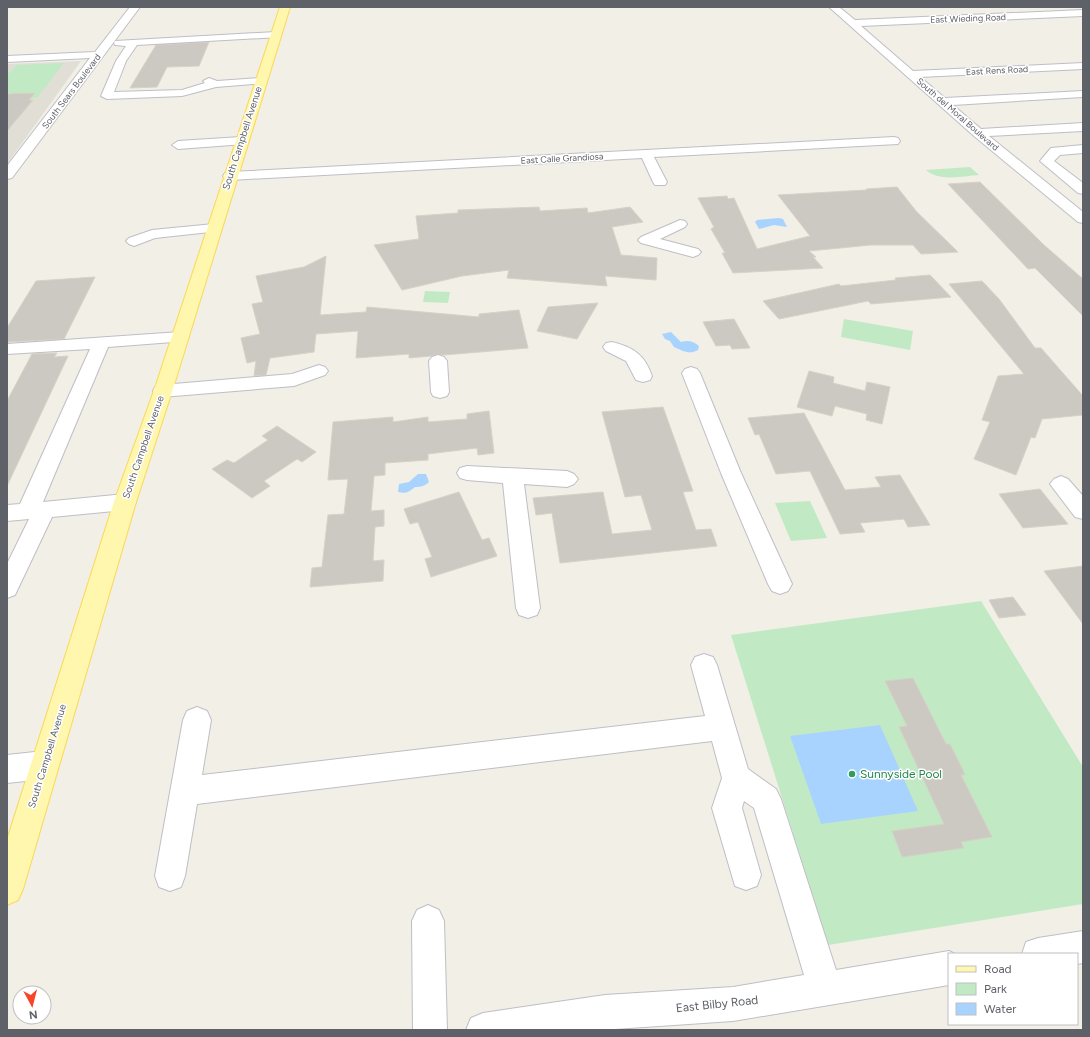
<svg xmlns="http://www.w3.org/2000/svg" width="1090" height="1037" font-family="Figtree,sans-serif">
  <rect width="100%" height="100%" fill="#f1efe6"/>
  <polygon fill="#e1dfd5" points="81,61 7,164 7,64"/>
  <g fill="#c1eac4">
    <polygon points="64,63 37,98 7,99 12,93 7,93 7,74 9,73 17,65"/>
    <path d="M 970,167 L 979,175 C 962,176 939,182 926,170 Z"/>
    <polygon points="425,291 450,292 448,303 423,302"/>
    <polygon points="844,319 913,331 910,350 841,337"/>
    <polygon points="810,501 827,538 791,541 775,503"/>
    <polygon points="981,601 1083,767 1083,904 828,945 731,635"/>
  </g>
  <g fill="#a8d3ff">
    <polygon points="779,218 783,219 787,227 774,225 759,229 755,222 757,220"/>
    <path d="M 671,332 L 681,342 C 688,340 693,341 699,346 L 698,350 C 689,355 683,351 674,347 L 670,341 L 665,339 L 662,334 Z"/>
    <path d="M 418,474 L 426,474 L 429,482 C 425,486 421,487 415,487 C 409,492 406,494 398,492 L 399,484 L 409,482 Z"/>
    <polygon points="880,725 918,811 821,824 790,736"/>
  </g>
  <g fill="#ccc9c3" stroke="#d6d2c4">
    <polygon points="209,42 199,66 167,67 157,87 130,88 156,45"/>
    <polygon points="35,93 29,100 33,100 7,131 7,94"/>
    <polygon points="980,182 1044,245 1083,279 1083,316 1035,268 1028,269 948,184"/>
    <polygon points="897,187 916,211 958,252 921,254 913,245 871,245 809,251 816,257 813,257 823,268 733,273 722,253 725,253 711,229 714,227 698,198 727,196 728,199 734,198 757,249 810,236 778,195 867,190 866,189"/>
    <polygon points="539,207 540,211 587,208 588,213 630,207 643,222 612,227 621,255 657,258 656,280 605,276 607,286 507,278 509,270 462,276 402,290 374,245 419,239 416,216 458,213 458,210"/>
    <polygon points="326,256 320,315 366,312 367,307 479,317 479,314 519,310 528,348 444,355 438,354 431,356 409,358 409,354 356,358 358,331 316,334 314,352 270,358 266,375 254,376 256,361 247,363 241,338 260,334 252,304 263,302 256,276 304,267"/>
    <polygon points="930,275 951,297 871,304 868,301 779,319 763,301 839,284 841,286 896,280 895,278"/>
    <polygon points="95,277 64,339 7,342 7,328 36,281"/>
    <polygon points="982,281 999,299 1035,348 1041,348 1083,396 1083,415 1042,419 1035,438 1031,437 1016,475 974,459 990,422 982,420 998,376 1024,374 949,284"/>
    <polygon points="598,303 577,339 537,331 548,307"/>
    <polygon points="734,319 750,348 732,349 730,345 716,346 703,322"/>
    <polygon points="57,353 54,357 68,356 7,486 7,401 32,354"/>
    <polygon points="809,371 834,377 833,383 865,391 867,382 890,387 882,424 866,420 867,414 835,406 832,416 797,407"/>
    <polygon points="663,407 693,491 683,492 696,530 711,529 717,546 560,563 552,513 536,515 533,498 603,492 612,534 652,530 641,495 625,497 602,412"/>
    <polygon points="489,411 494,453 478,455 477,448 428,454 428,460 385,463 385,475 374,476 371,511 384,510 384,526 375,527 373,561 384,560 383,581 310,587 312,568 322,567 328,515 344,514 348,479 328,480 333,422 393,417 393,422 428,417 428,422 467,419 467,414"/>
    <polygon points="804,413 845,490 881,487 875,477 900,475 930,525 908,527 904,519 860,523 865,532 840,534 810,471 776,474 759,434 755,435 748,418"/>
    <polygon points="277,426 316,452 302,462 297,459 264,481 270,486 252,498 212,469 227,460 234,463 268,440 262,436"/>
    <polygon points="1040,489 1068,524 1023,528 999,494"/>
    <polygon points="459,492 482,540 489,538 497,556 431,577 425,559 432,557 418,522 410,524 404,509"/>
    <polygon points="1083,566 1083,624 1044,571"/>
    <polygon points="1013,597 1026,615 999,618 989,600"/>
    <polygon points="913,678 946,744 950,744 961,766 965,775 961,775 992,837 961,842 964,848 902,857 892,831 944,824 899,727 907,726 885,681"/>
  </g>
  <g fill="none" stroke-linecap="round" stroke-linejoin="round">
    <defs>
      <g id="minor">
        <polygon points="130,7 140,7 12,178 7,179 7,166 90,58 7,62 7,56 95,52"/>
        <polygon points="829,7 839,7 855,20 1083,10 1083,16 861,26 913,71 1083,63 1083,69 920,77 945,98 1083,91 1083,97 953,105 981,129 1083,123 1083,131 989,136 1083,212 1083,223 1078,222 974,136"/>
        <polygon points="276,32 281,35 279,37 137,45 126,61 114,92 182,90 205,83 203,81 209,78 217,81 260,78 264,79 266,81 264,83 216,87 182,96 107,99 101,96 116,61 126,46 115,45 114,43 115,41"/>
        <polygon points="241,137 247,141 245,144 178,149 172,145 178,141"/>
        <polygon points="894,137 898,138 900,141 898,144 654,157 667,182 665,185 655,185 653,182 642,158 230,180 225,179 223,176 225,173 230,172"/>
        <polygon points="1083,145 1083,153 1060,155 1054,161 1083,183 1083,194 1078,193 1040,161 1051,148"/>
        <polygon points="680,220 685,221 687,224 685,227 660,239 698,249 701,252 698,255 693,257 641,243 638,240 641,237"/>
        <polygon points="214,224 219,225 221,228 219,231 155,238 134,246 129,244 126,241 129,238 152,230"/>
        <polygon points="180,332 186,333 189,337 186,341 108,347 43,502 125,494 133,496 136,502 133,508 125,510 52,517 15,595 7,598 7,564 29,519 7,521 7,505 20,504 90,349 7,354 7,344"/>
        <path d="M 612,342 C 633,347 645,355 652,376 L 650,380 L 643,382 L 636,380 L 626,361 L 606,351 L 603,347 L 606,343 Z"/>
        <polygon points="438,355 444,357 447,361 449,392 447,396 440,398 433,396 431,392 429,361 432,357"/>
        <polygon points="319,365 325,367 328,371 325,375 294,386 162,397 155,395 153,391 155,387 162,385 292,374"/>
        <polygon points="691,367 697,369 700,373 741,473 792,584 788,591 780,594 772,591 768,584 721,473 682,373 685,369"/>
        <polygon points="467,466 567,471 574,474 578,479 574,484 567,487 524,484 540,608 537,615 528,618 519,615 516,608 503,483 467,480 460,478 457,473 460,468"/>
        <polygon points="1061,476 1068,479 1083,496 1083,519 1075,517 1050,484 1054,479"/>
        <polygon points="704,654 713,657 717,665 748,769 776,789 781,799 836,970 949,951 955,954 949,954 949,985 733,1021 600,1030 466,1030 471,1018 483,1013 605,995 733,987 804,975 754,808 744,801 742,808 761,875 757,886 746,890 735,886 712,808 722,778 712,741 197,804 185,876 181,887 170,891 159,887 155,876 183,720 187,711 197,707 207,711 211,720 202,775 705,716 691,665 695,657"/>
        <polygon points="44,751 54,755 58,765 54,775 44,779 7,783 7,755"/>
        <polygon points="428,905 439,910 444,921 447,1030 413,1030 412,921 417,910"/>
        <polygon points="1083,931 1083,963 1077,964 1077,954 1022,954 1026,942 1038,938"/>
      </g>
      <polygon id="major" points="280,7 290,7 174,385 136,502 23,889 18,900 7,905 7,840 114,502 156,385"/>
    </defs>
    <use href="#minor" stroke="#bebfc6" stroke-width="2"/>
    <use href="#major" stroke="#fcd855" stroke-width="2"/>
    <use href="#minor" fill="#fff" fill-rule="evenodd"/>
    <use href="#major" fill="#fff7ad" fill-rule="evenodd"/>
  </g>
  <circle fill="#2e9e5b" stroke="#fff" stroke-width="1.5" cx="852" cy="774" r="4"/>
  <g text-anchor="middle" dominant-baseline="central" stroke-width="3" stroke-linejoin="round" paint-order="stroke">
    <g font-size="9" fill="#5e6168" stroke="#fff">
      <text transform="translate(968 18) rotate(-2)">East Wieding Road</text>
      <text transform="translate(997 70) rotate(-3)">East Rens Road</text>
      <text transform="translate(71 91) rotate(-53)">South Sears Boulevard</text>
      <text transform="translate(958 114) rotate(41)">South del Moral Boulevard</text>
      <text transform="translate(562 158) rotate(-3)">East Calle Grandiosa</text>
    </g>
    <g font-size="10" fill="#5e6168" stroke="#fff">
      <text transform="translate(242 138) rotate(-72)">South Campbell Avenue</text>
      <text transform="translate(143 447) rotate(-71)">South Campbell Avenue</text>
      <text transform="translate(47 756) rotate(-73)">South Campbell Avenue</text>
    </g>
    <g font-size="12" fill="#27864d" stroke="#fff" text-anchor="start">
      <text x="860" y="774">Sunnyside Pool</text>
    </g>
    <g font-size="12" fill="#5e6168" stroke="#fff">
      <text transform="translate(717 1004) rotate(-6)">East Bilby Road</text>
    </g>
  </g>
  <rect width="1090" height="1037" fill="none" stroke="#5e6168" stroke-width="16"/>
  <rect x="948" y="953" width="130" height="72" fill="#ffffff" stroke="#bfc0c3"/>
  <rect x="956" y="966" width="20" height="6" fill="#fff7ad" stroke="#bfc0c3"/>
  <text x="984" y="973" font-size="12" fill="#5e6168">Road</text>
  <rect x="956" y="983" width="20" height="12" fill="#c1eac4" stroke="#bfc0c3"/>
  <text x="984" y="993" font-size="12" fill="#5e6168">Park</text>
  <rect x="956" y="1003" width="20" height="12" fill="#a8d3ff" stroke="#bfc0c3"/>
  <text x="984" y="1013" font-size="12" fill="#5e6168">Water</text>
  <g transform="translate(32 1005) rotate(173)"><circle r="19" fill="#ffffff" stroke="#bfc0c3"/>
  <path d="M0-3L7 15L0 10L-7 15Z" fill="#f64527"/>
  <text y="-6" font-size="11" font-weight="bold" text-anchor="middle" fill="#5e6168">N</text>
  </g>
</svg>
